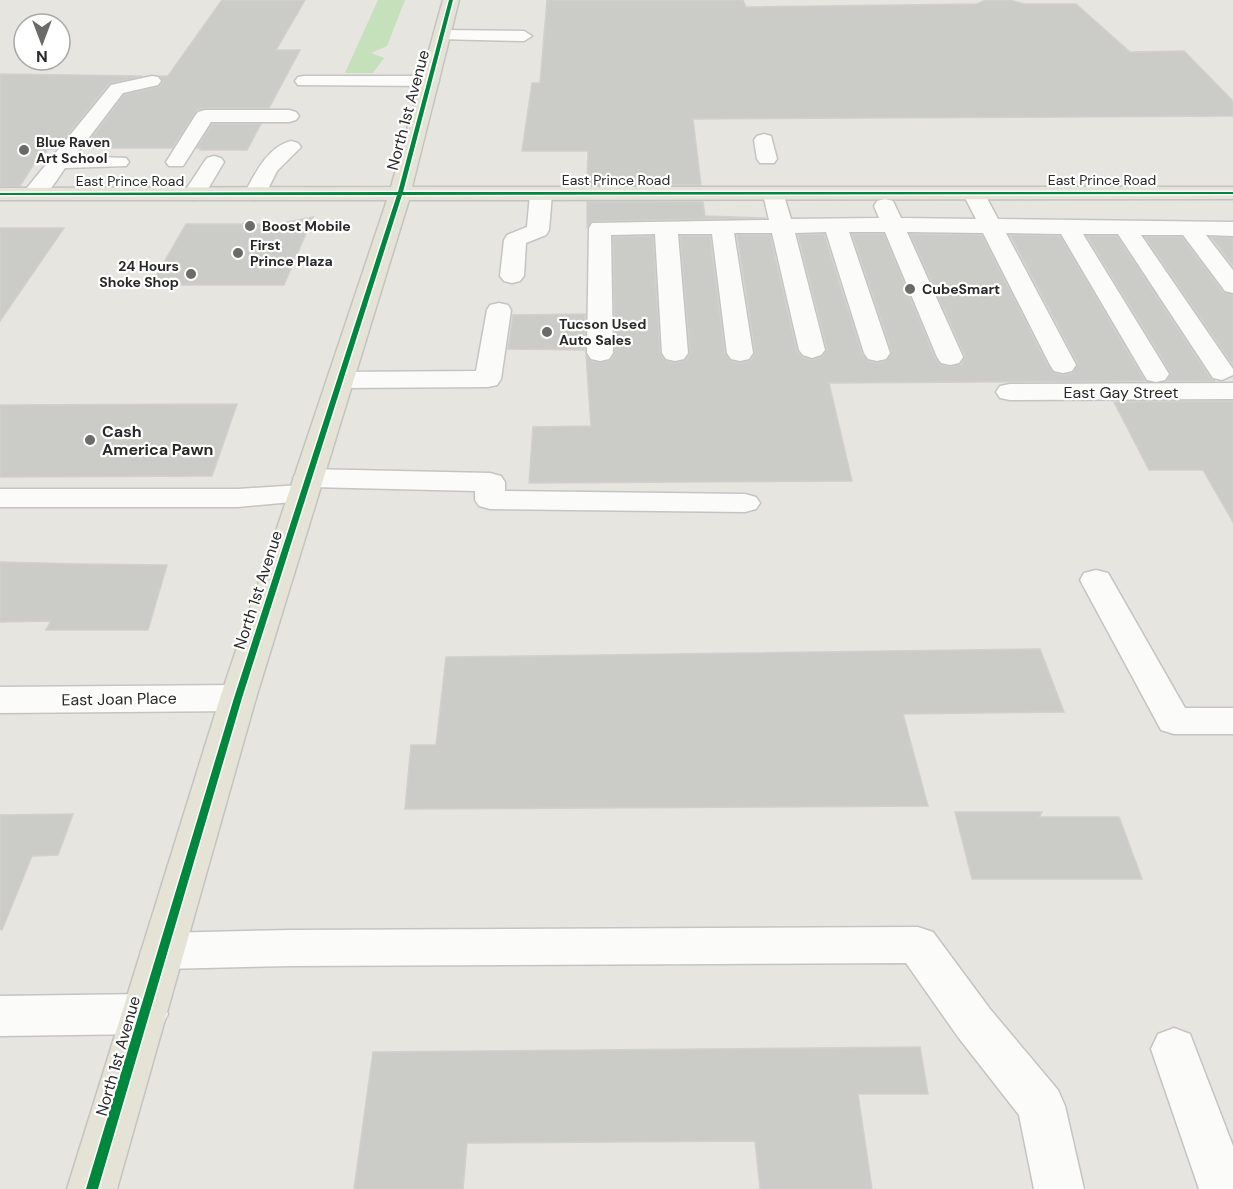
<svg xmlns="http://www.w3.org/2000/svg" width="1233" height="1189" font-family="'DM Sans',sans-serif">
  <rect width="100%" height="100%" fill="#e6e5e0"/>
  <polygon fill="#c4e1bb" points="378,0 405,0 387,46 371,53 384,58 373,73 345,73"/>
  <g fill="#cbcbc7" stroke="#d2d0cc" stroke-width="1.5">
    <polygon points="222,0 305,0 276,50 300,50 269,108 205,108 197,110 172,148 84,148 124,95 160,86 163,81 160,76 168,76"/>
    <polygon points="547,0 743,0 746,7 977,4 986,0 1009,0 1024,4 1076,4 1130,52 1184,51 1233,101 1233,116 693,119 701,185 587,185 588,151 522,151 532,83 540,83"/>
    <polygon points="0,74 142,76 109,84 56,149 48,149 45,153 41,153 20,186 0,186"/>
    <polygon points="212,124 261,124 247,150 200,150 201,148 197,148"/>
    <polygon points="587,202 703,202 705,216 766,218 592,221 587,227"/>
    <polygon points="313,217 284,285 151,285 186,224 278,224"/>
    <polygon points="0,228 64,228 0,321"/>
    <polygon points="824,234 862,354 868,361 877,363 886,361 892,352 852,234 884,234 935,358 941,365 950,367 961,364 965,356 910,234 982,235 1048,366 1054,373 1063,375 1072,373 1078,364 1010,235 1060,236 1145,381 829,383 852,481 529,483 533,427 591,426 586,355 591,361 600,363 611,360 615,353 613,237 653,236 660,353 666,361 675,363 686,360 690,353 680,236 710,236 725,353 731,361 740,363 751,360 755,353 737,235 770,235 797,351 802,357 813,360 823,356 827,349 798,235"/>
    <polygon points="1087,236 1117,236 1211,379 1215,381 1167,381 1171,373"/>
    <polygon points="1145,237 1182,237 1223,292 1233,295 1233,365"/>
    <polygon points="1211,237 1233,238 1233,266"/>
    <polygon points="585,314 585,350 508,349 513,315"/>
    <polygon points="1233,401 1233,522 1203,470 1149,470 1114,402"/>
    <polygon points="237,404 212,476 0,477 0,405"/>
    <polygon points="0,562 80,564 167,565 148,630 46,630 51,621 0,622"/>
    <polygon points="1040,649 1064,712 903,714 928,806 405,809 411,745 436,745 446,657"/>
    <polygon points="955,812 1042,812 1039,817 1119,817 1142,879 972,879"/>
    <polygon points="73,814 58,855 32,856 2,930 0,929 0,815"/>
    <polygon points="920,1047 928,1094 858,1094 872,1189 760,1189 755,1141 467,1143 463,1189 354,1189 373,1052"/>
  </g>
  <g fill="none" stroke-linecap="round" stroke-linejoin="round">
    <defs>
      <g id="minor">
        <polygon points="442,30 524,31 532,36 524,41 436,39 434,35 436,31"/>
        <path d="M 152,76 L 158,77 L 161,81 L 158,85 L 123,93 L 75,156 L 126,158 L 129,162 L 126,166 L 65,168 C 55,182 45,203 26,199 L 23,194 L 26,189 L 111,85 Z"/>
        <polygon points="304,76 430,76 436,77 439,81 436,85 430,86 298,85 295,81 298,77"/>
        <polygon points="205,110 289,110 296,112 299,116 296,120 289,122 211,122 183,166 169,166 166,162 195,116 198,112"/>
        <polygon points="764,134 771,136 777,159 774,163 760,163 757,159 754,140 757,136"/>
        <path d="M 291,141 L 298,143 L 301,147 L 277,171 L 263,199 L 255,200 L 247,199 L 244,194 C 255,174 267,147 291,141 Z"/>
        <polygon points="214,156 221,158 224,162 205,194 202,199 194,200 186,199 183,194 204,162 207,158"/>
        <polygon points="541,188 549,189 552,194 549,230 546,235 526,243 524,276 520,281 512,283 504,281 500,276 504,240 507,235 527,227 530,194 533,189"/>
        <polygon points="774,188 782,189 791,219 879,218 874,206 877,201 885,199 893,201 901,218 976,219 963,194 966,189 974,188 982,189 998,219 1233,222 1233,236 1206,235 1233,270 1233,293 1225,291 1183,235 1141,235 1233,369 1233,375 1222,380 1213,378 1118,234 1083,234 1169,374 1165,380 1156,382 1147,380 1061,234 1006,233 1076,365 1072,371 1063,373 1054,371 1050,365 983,233 907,232 963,357 959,363 950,365 941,363 937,357 885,232 849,232 890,353 886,359 877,361 868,359 864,353 826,232 795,233 825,350 821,355 812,358 803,355 799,350 772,233 734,233 753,353 749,359 740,361 731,359 727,353 712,234 678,234 688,353 684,359 675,361 666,359 662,353 655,234 611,235 613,353 609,359 600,361 591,359 587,353 589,228 592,223 769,220 763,194 766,189"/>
        <polygon points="499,303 508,305 511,310 501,379 497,385 488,387 340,388 331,386 327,380 331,374 340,372 476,371 487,310 490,305"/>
        <polygon points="1233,383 1233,399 1010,400 1000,398 996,392 1000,386 1010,384"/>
        <polygon points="308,469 490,473 501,476 505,482 505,491 745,494 756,497 760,503 756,509 745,512 490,509 479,506 475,500 475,491 311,487 318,494 314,500 238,507 0,507 0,489 238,489 301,485 293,478 298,472"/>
        <polygon points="1096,570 1108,573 1112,580 1185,708 1233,708 1233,734 1174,734 1161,730 1080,580 1084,573"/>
        <polygon points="238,685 251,689 256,698 251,707 238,711 0,713 0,687"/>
        <polygon points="918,927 933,932 990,1009 1058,1090 1065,1106 1084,1189 1034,1189 1019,1115 958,1037 906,963 291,966 163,969 148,964 141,951 148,938 163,933 291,930"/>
        <polygon points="145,994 161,1000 168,1014 161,1028 145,1034 0,1036 0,996"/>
        <polygon points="1174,1028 1190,1034 1233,1146 1233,1189 1199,1189 1151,1049 1158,1034"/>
      </g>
      <polygon id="major" points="443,0 459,0 412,187 1233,187 1233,199 409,200 256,698 117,1189 67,1189 220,698 387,200 0,200 0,188 391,187"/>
    </defs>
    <use href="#minor" stroke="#c5c4c5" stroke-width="3"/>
    <use href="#major" stroke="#c3c3c1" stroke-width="3"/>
    <use href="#minor" fill="#fbfbfa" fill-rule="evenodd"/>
    <use href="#major" fill="#e4e3d5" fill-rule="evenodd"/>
    <defs>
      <polygon id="cycleway" points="449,0 453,0 403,192 1233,192 1233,194 402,195 242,698 98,1189 86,1189 234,698 397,195 0,195 0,193 398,192"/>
    </defs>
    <use href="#cycleway" stroke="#fff" stroke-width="3"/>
    <use href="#cycleway" fill="#00873e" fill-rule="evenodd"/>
  </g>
  <g fill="#6b6b69" stroke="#fff" stroke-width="2">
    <circle cx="24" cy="150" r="6"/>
    <circle cx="250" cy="226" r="6"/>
    <circle cx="238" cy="253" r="6"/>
    <circle cx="191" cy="274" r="6"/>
    <circle cx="910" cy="289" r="6"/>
    <circle cx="547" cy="332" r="6"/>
    <circle cx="90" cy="440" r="6"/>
  </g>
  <g text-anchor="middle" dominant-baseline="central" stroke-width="4.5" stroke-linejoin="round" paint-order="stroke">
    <g font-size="14" font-weight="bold" fill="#292929" stroke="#fff" text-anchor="start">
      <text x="36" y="142">Blue Raven<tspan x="36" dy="16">Art School</tspan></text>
      <text x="262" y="226">Boost Mobile</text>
      <text x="250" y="245">First<tspan x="250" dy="16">Prince Plaza</tspan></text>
      <text x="179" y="266" text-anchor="end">24 Hours<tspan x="179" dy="16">Shoke Shop</tspan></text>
      <text x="922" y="289">CubeSmart</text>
      <text x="559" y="324">Tucson Used<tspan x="559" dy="16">Auto Sales</tspan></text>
    </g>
    <g font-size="14" fill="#292929" stroke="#fff">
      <text x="616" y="180">East Prince Road</text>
      <text x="1102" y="180">East Prince Road</text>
      <text x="130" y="181">East Prince Road</text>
    </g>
    <g font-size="16" fill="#292929" stroke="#fff">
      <text transform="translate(408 110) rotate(-75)">North 1st Avenue</text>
      <text x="1121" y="392">East Gay Street</text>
      <text transform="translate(258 590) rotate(-72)">North 1st Avenue</text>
      <text transform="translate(119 699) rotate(-1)">East Joan Place</text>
      <text transform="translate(118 1056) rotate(-74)">North 1st Avenue</text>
    </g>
    <g font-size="16" font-weight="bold" fill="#292929" stroke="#fff" text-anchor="start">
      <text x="102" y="431">Cash<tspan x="102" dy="18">America Pawn</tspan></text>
    </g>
  </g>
  <g transform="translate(42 42) rotate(180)"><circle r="28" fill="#ffffff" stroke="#a9a9a9" stroke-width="1.5"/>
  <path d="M0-4.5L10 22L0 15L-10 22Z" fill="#6b6b69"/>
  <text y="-9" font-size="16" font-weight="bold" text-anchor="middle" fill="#292929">N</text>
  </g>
</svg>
